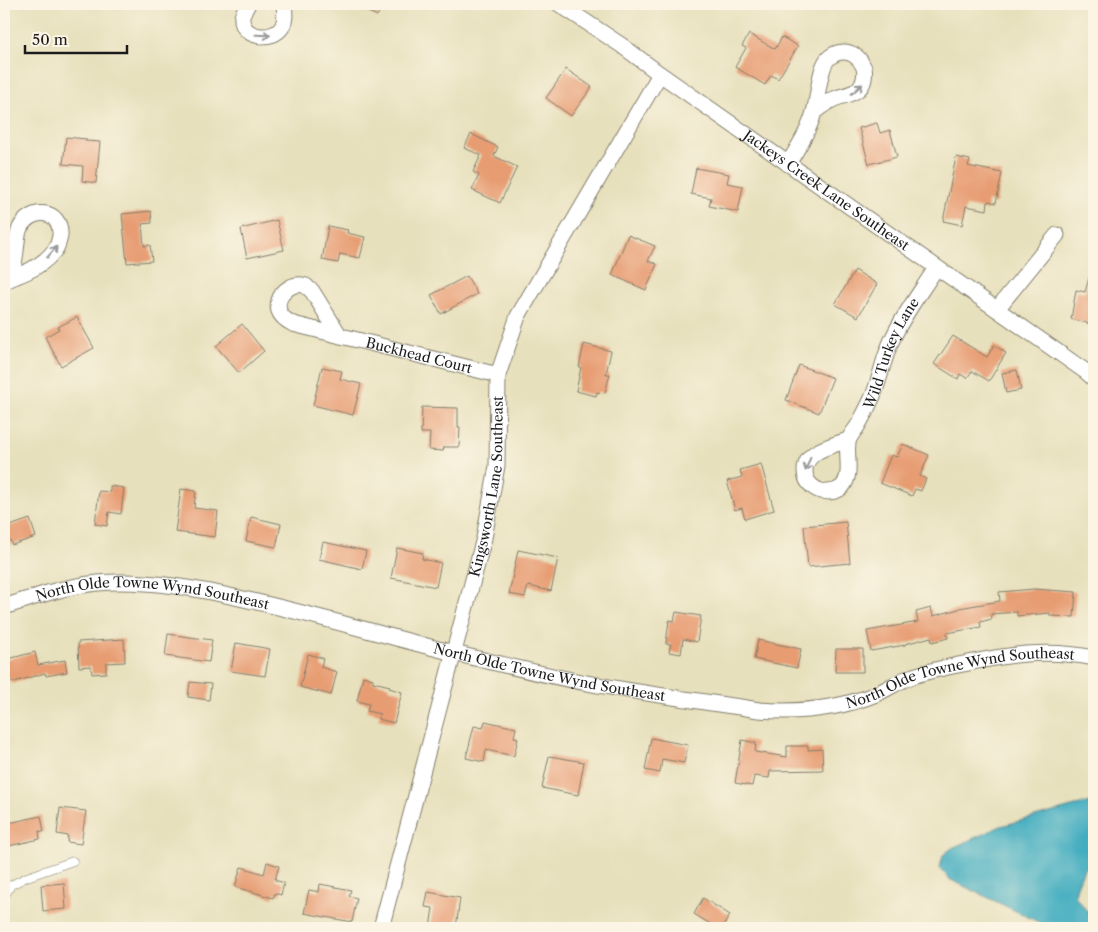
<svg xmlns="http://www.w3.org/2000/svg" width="1098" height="932" font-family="'Libre Caslon Text',serif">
  <rect width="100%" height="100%" fill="#fcf5e5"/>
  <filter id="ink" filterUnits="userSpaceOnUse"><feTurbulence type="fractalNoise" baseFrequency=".02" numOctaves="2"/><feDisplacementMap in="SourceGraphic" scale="10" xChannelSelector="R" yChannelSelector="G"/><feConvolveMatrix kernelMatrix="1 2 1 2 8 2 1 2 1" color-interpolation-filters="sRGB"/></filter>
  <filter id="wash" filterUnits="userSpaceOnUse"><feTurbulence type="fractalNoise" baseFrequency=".0096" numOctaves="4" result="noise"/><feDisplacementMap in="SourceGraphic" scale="20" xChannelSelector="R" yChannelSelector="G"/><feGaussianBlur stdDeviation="1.12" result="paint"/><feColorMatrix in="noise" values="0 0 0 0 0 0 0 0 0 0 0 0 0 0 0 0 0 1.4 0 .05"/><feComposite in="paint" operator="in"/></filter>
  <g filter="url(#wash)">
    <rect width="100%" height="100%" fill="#e7e0bc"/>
    <polygon fill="#42adc0" stroke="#2f646e" points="1094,801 1094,862 1084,869 1077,886 1075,895 1077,899 1092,917 1094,918 1094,928 1051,928 949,879 940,868 943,855 952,848 1001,826"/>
    <g id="blocks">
      <g fill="#e79c72">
        <polygon points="350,4 383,4 377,16"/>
        <polygon points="749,34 775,49 782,37 798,46 778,79 771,75 765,85 735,67 746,48 742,46"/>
        <polygon points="566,69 592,87 571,116 546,98"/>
        <polygon points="877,123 880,133 890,130 897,157 869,164 859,128"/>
        <polygon points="471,134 498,147 494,156 517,167 500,203 472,190 479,175 473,172 481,155 464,148"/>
        <polygon points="66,137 86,139 86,141 100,142 96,183 82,181 83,166 63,164"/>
        <polygon points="956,157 970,160 968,166 1002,173 996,203 988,201 987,210 966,206 962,225 943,221"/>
        <polygon points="696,168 729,174 727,183 743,186 738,212 709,206 711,198 691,194"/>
        <polygon points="151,211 152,223 142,224 144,246 150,245 152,261 127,263 122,214"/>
        <polygon points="277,220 284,250 247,258 241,229"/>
        <polygon points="328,226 348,230 347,233 365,237 360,258 340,254 338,263 322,260"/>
        <polygon points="628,235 655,246 648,261 657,264 646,290 612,275"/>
        <polygon points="855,270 877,284 858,317 835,304"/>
        <polygon points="1091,271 1094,272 1094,325 1071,319 1076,290 1085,292"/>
        <polygon points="467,276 477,294 441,314 431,295"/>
        <polygon points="77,317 94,348 61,366 45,337 59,329 58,327"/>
        <polygon points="242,324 264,351 239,373 216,346"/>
        <polygon points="953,336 987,357 994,345 1006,353 989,381 972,371 967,378 960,374 958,379 934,364"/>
        <polygon points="584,344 611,351 606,374 610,374 605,393 597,392 596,396 576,391 581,367 579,367"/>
        <polygon points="799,365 833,378 819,413 786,400"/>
        <polygon points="322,367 342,371 340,379 361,384 353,415 313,405"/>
        <polygon points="1017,370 1021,390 1006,393 1002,373"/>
        <polygon points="422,407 458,408 458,427 460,427 459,447 444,447 443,451 429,450 430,433 421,433"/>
        <polygon points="903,444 929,455 920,476 926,479 921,491 915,489 912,496 880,483 891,455 897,457"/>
        <polygon points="761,464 774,510 745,519 742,508 735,510 727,481 742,477 740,470"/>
        <polygon points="110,486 124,488 121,514 109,512 107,526 95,524 99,491 110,492"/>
        <polygon points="181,489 196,491 194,508 218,511 215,537 175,532"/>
        <polygon points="251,517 281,524 276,547 246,541"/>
        <polygon points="30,519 36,537 12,545 10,540 4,542 4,528"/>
        <polygon points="846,522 850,563 808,567 804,526"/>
        <polygon points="323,542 366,551 362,569 319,559"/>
        <polygon points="397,548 423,553 422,559 441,563 436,587 391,578"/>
        <polygon points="518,550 558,558 551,591 528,586 525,597 509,594"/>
        <polygon points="1034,589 1076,592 1074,617 1050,616 1050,613 1017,616 1017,612 991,614 992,619 980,622 981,627 947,633 948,638 932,642 931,637 905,644 905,645 871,651 867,631 918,622 916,612 931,608 933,616 959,609 959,608 1000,601 999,592"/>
        <polygon points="676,612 701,616 697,642 683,639 681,654 669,652 671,644 666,644 669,620 674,621"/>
        <polygon points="168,634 212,640 209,662 165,656"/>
        <polygon points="124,639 125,662 106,663 106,673 92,674 91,666 79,667 78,642"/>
        <polygon points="758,640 801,649 797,668 754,659"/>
        <polygon points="236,643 270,649 265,676 231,671"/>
        <polygon points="836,649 863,649 863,672 835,672"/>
        <polygon points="35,652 38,665 65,660 67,672 46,676 45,673 11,683 10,678 4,680 4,660"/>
        <polygon points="308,654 323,658 321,667 337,672 331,695 300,687"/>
        <polygon points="363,676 373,679 373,682 390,686 389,688 402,692 394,723 378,719 380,714 367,711 369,704 357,701"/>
        <polygon points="190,682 211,684 209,700 188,697"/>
        <polygon points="485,721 516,728 514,737 518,738 514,756 486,750 484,762 466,758 474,726 483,728"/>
        <polygon points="651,738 688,745 684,763 662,759 660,773 645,770"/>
        <polygon points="742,740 756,743 755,752 787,757 787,746 808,746 808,750 822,749 823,770 770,771 769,778 754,776 752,786 735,783"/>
        <polygon points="549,756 584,762 578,795 542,788"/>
        <polygon points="60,808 86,811 81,844 67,842 68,836 57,834"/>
        <polygon points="41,816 44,832 39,831 40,839 4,847 4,824"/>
        <polygon points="267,862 279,866 275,880 284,883 281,895 275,893 273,898 235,887 241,867 264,874"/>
        <polygon points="64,883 66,909 43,911 41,885"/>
        <polygon points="320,884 351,890 349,896 357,898 352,922 304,913 309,890 319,892"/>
        <polygon points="428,892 460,898 456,928 441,928 430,927 433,908 425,907"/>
        <polygon points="703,898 730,915 722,928 717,928 694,914"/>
      </g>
    </g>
  </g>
  <g filter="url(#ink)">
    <use href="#blocks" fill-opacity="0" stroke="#827e6c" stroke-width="1"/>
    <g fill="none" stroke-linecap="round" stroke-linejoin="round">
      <defs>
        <polyline id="service" points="4,897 11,885 27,877 73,861"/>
        <g id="minor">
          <path d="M 248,4 C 246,8 242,13 242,18 C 241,38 273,42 282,27 C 286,20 285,12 284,4"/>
          <path id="s1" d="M 559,4 L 621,45 L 660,74 L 1085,371 L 1094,379"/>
          <path d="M 788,164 C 798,147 809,131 814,112 C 818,99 819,70 827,60 C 831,55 837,52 844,52 C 851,52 859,57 862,64 C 865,68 865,74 864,79 C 861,94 846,94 834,99 C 827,102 821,107 815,111"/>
          <path d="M 4,282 C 10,278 17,276 24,273 C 36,268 47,260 55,250 C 58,246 59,241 60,236 C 62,208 30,207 20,228 C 17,235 17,243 16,251 C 15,260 13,268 11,277"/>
          <polyline points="997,309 1057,235"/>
          <path id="s2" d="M 340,336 L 312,291 C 311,291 307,287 306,286 C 292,280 274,296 279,311 C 281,317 287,321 293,324 L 498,375"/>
          <path id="s3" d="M 848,440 C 832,446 805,450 805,471 C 805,478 808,483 813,487 C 821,493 834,494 842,487 C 854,474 844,452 849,439 C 851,435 854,431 857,427 C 863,417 868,407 873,396 C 880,379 883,360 891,342 C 902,316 921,292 936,268"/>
          <path id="s4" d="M 4,607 C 34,597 65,586 98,583 C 146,579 200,589 248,600 C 318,615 388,637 458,654 C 501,664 544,675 587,683 C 644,694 702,701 759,710 C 798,713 839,709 876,694 C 888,689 900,680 913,676 C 928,671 943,668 958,665 C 1005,655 1047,648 1094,658"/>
          <path id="s5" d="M 381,928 L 484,538 L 497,466 L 498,375 L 518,316 L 660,74"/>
        </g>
      </defs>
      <use href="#service" stroke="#827e6c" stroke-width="9"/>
      <use href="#minor" stroke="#827e6c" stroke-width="17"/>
      <use href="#service" stroke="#fff" stroke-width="8"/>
      <use href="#minor" stroke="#fff" stroke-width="15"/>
    </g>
    <defs><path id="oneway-shaft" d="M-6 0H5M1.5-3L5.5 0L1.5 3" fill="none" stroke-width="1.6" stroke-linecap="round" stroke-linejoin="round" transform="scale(1.25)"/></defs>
    <g stroke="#999">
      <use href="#oneway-shaft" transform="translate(263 35) rotate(2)"/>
      <use href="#oneway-shaft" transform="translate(857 89) rotate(-42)"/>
      <use href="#oneway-shaft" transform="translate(52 252) rotate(-49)"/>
      <use href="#oneway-shaft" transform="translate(808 464) rotate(111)"/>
    </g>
  </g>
  <g text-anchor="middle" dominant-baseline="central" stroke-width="4" stroke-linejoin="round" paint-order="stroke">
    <g font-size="14" fill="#1c1c1c" stroke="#fcf5e5">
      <text stroke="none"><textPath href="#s1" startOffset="326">Jackeys Creek Lane Southeast</textPath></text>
      <text stroke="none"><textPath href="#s3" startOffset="252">Wild Turkey Lane</textPath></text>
      <text stroke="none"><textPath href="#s2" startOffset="255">Buckhead Court</textPath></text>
      <text stroke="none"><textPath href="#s5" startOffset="455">Kingsworth Lane Southeast</textPath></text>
      <text stroke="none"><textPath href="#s4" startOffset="152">North Olde Towne Wynd Southeast</textPath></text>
      <text stroke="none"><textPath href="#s4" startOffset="559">North Olde Towne Wynd Southeast</textPath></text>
      <text stroke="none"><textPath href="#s4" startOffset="978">North Olde Towne Wynd Southeast</textPath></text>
    </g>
  </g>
  <rect width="1098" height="932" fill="none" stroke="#fcf5e5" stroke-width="20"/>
  <path d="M25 45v8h102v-8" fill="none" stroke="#1c1c1c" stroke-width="2.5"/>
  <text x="32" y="45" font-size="15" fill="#1c1c1c" stroke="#fcf5e5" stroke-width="4" paint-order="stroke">50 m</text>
</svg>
